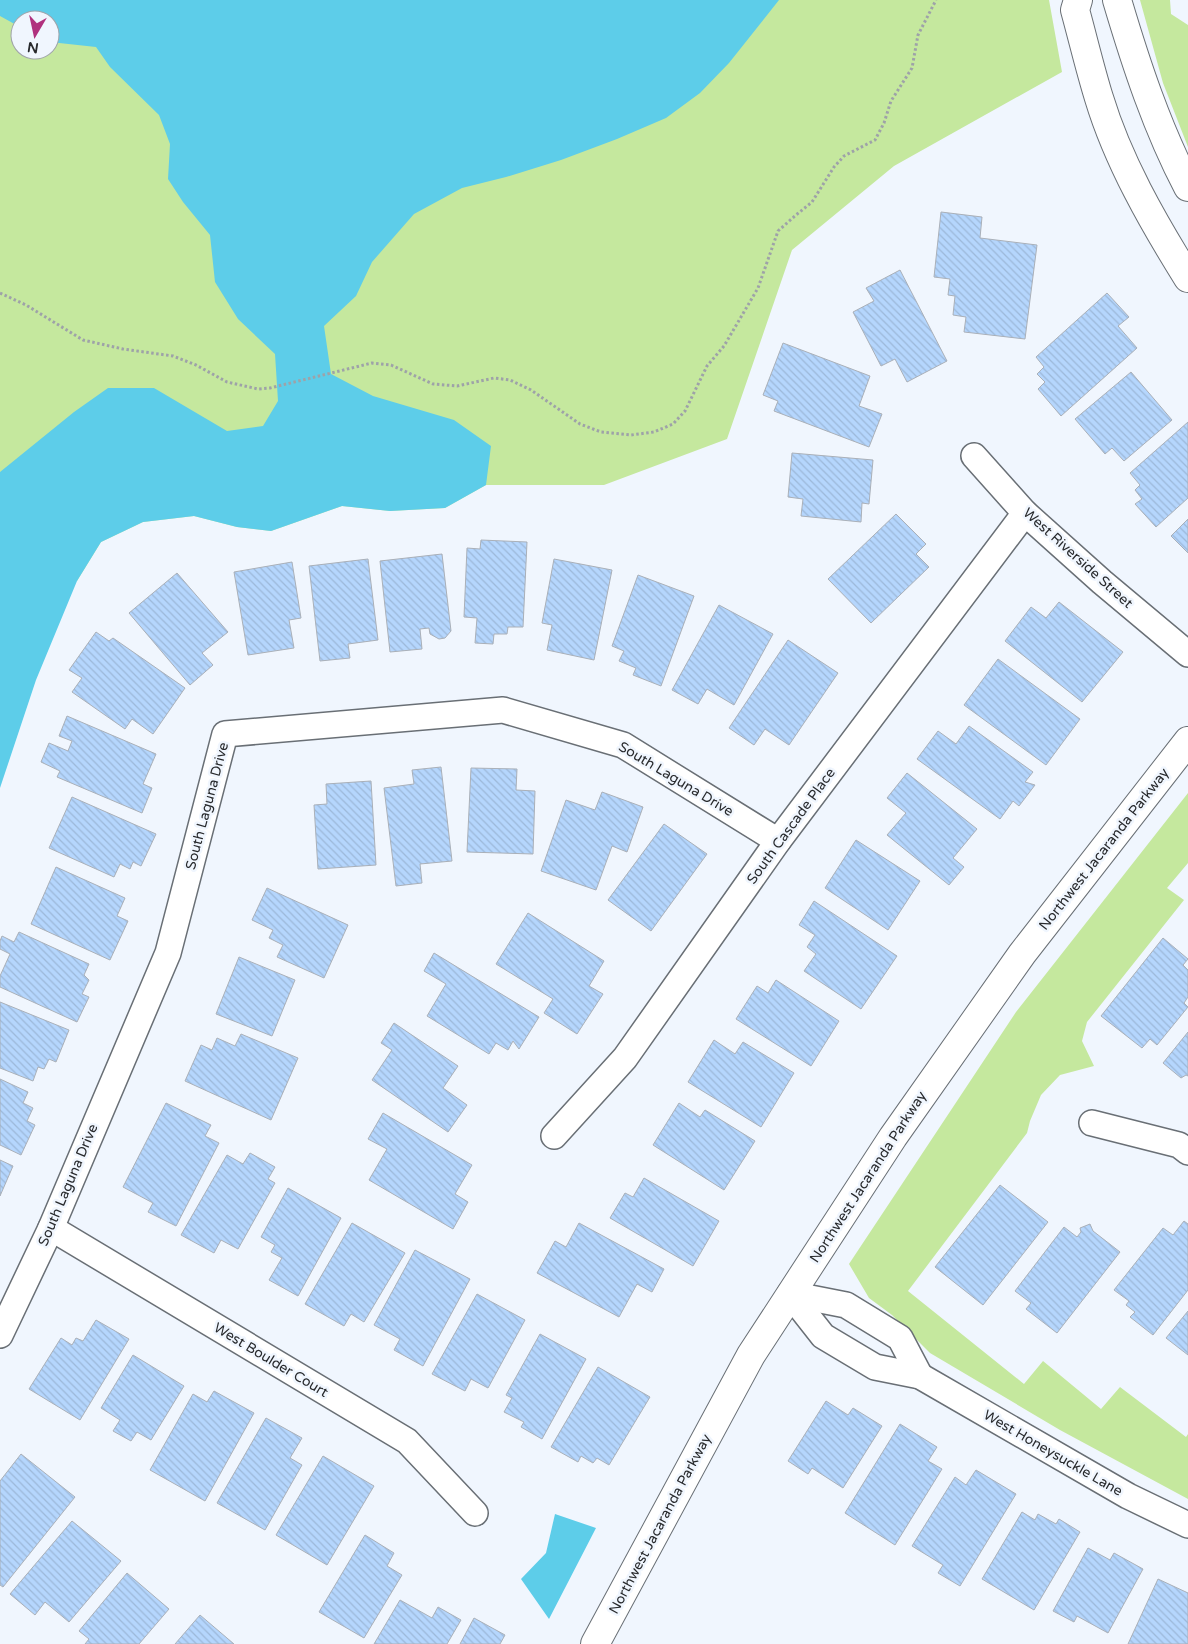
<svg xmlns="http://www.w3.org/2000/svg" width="1188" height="1644" font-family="'Varela Round',sans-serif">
  <defs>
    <pattern id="building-back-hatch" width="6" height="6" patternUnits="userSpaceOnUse" patternTransform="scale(1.25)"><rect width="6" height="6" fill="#b5d6fd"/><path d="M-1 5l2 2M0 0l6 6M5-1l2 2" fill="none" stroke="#9cb8d9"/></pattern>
  </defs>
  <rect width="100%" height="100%" fill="#f0f6fe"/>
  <g fill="#c5e89e" fill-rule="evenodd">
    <path d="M 0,0 L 1049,0 L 1062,72 L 894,166 L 792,250 L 727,439 L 604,485 L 486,485 L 445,508 L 390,511 L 342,506 L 271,531 L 237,527 L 194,516 L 143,522 L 101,542 L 77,581 L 0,534 ZM 20,20 L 50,20 L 50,50 L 20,50 Z"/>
    <polygon points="1140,0 1170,0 1171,14 1188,25 1188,147 1163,83"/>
    <polygon points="1188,793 1188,863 1167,888 1184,900 1087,1022 1082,1041 1094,1066 1060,1075 1041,1095 1030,1121 1027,1133 908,1291 1024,1384 1043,1361 1101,1409 1120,1387 1186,1437 1188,1434 1188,1499 1060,1430 930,1353 892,1315 869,1298 849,1264 1016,1012"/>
  </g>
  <g fill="#5dcde9">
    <polygon points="0,0 779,0 729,63 700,93 666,118 617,139 561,160 506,177 462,188 414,214 372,262 356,296 324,326 331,374 373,396 454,420 491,446 486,485 445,508 390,511 342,506 271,531 237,527 194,516 143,522 101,542 77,581 36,680 0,788 0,472 74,412 108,388 154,388 227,431 263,426 278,401 275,354 238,319 215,282 210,235 183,202 168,179 170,144 159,115 110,67 96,47 50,42 50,20 20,20 20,27 0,16"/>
    <polygon points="555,1514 596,1528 549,1619 521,1579 546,1553"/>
  </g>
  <g fill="url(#building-back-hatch)" stroke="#aab0b8">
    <polygon points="941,212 982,217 980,238 1037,245 1025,339 964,332 966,317 953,315 955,296 948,295 950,279 934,277"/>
    <polygon points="900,270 947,361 907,382 895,359 881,366 853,312 874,301 866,288"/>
    <polygon points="1107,293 1129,317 1118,326 1137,348 1061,416 1038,389 1045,382 1037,374 1044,367 1036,357"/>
    <polygon points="783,343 870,376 859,406 882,414 869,447 774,411 778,401 763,395"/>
    <polygon points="1131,372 1172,420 1124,461 1112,448 1105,454 1075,419"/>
    <polygon points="1188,422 1188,498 1156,527 1135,504 1142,499 1135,490 1140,485 1130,473"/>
    <polygon points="792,453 873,460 869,504 862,503 861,522 801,516 803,499 788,497"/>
    <polygon points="896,514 926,544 916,554 929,567 871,623 828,579"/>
    <polygon points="1188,519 1188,553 1171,536"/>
    <polygon points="481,540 527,542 523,627 508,627 507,634 494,634 493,644 475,643 477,618 464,617 467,548 480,549"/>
    <polygon points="442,554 451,631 445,638 439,639 430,634 429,628 420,629 422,649 390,652 380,561"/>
    <polygon points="368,559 378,640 348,644 350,658 320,661 309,566"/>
    <polygon points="554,559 612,570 594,660 547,650 552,625 542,623"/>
    <polygon points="292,562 301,618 289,620 294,648 248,655 234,572"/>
    <polygon points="177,573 228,632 202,653 213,665 190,685 129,613"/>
    <polygon points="638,575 694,596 661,686 633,675 636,668 619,661 624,651 612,646"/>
    <polygon points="1059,602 1123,652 1082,702 1005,641 1031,607 1046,618"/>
    <polygon points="719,605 773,634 734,705 707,689 698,704 672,690"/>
    <polygon points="96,632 109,641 113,638 185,688 153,734 132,719 125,729 72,692 82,678 69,670"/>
    <polygon points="788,640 838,673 789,745 765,729 754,745 729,728"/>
    <polygon points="998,659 1080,719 1046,765 964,705"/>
    <polygon points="67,716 156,754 143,784 152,788 142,813 57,777 60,771 41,762 49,743 68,751 72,741 59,736"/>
    <polygon points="969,726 1033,772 1025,782 1035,785 1019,806 1013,801 1000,819 917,759 938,731 956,744"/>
    <polygon points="441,767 452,861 420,864 422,883 396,886 384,788 414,784 412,770"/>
    <polygon points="471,768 517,769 516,790 535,791 533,854 467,852"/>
    <polygon points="907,773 977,829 953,858 964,867 949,885 887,835 906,813 887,798"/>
    <polygon points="371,781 376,865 318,869 314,805 327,804 326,784"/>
    <polygon points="602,792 643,807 627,852 612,846 596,890 541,871 566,800 595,810"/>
    <polygon points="72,797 156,834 141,866 133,862 130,869 120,864 114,877 49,848"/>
    <polygon points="664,824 707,854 651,931 608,900"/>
    <polygon points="856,840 920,881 888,930 825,888"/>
    <polygon points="56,867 125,898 117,916 128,921 110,960 31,924"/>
    <polygon points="267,888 348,925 324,978 277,957 283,945 269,938 273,930 252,920"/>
    <polygon points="814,901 897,956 861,1009 804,971 816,954 807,947 815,935 799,925"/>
    <polygon points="528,913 604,961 589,986 603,994 577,1034 544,1013 553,999 496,964"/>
    <polygon points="19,932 89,964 84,975 89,980 82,994 89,997 77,1022 0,987 0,976 10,954 0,949 0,941 2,936 14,942"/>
    <polygon points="1163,938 1188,959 1183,965 1188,970 1188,997 1184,1003 1188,1007 1157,1045 1150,1039 1142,1048 1101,1016"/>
    <polygon points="434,953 539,1017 519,1049 513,1041 508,1050 496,1043 489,1054 427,1016 446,984 424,971"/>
    <polygon points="239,957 295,980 272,1036 216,1014"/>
    <polygon points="776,980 839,1021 811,1066 736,1019 757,986 768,993"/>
    <polygon points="0,1002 69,1030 56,1062 49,1059 44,1069 38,1067 33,1081 0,1068"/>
    <polygon points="394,1023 458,1066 443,1088 467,1105 448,1132 372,1080 392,1050 381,1043"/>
    <polygon points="1188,1032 1188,1076 1186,1075 1181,1078 1163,1063"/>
    <polygon points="241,1034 298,1058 271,1120 185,1081 201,1045 212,1050 217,1038 235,1046"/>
    <polygon points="714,1040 735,1054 743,1042 794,1073 761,1127 688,1082"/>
    <polygon points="0,1079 28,1092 23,1103 33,1108 27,1121 35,1125 21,1155 0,1145"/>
    <polygon points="166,1103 211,1125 205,1136 219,1143 176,1226 148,1212 153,1203 123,1187"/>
    <polygon points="679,1103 700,1117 705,1110 755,1141 724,1190 653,1145"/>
    <polygon points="383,1113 472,1165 455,1194 468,1202 453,1229 369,1180 387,1149 368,1139"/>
    <polygon points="250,1153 275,1167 268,1179 275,1183 238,1249 221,1240 214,1253 181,1235 227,1155 243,1164"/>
    <polygon points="0,1160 13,1166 0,1196"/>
    <polygon points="644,1178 719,1221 693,1266 610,1218 625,1193 633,1197"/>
    <polygon points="1000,1185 1048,1222 983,1305 935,1267"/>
    <polygon points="288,1188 341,1218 298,1296 269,1280 282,1258 271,1252 275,1245 261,1237"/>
    <polygon points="1184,1221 1188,1224 1188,1290 1153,1335 1130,1317 1135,1312 1126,1305 1129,1301 1114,1290 1163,1228 1173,1235"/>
    <polygon points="352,1223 405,1253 364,1322 351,1314 344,1326 305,1304"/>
    <polygon points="579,1223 664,1269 652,1292 637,1284 619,1317 537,1273 555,1241 566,1247"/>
    <polygon points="1090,1224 1093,1231 1120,1252 1057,1333 1026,1309 1031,1303 1015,1291 1064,1227 1077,1237 1081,1232 1080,1228"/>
    <polygon points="415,1250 470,1279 423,1366 394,1350 400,1339 374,1325"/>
    <polygon points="477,1294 525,1320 488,1388 471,1379 465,1391 432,1374"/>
    <polygon points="1188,1311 1188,1355 1166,1338"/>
    <polygon points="96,1320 129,1339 80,1420 29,1389 61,1338 72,1345 76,1338 83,1341"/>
    <polygon points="540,1334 586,1359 542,1439 521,1427 524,1422 504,1412 512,1398 506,1395"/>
    <polygon points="133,1355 184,1386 151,1440 137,1432 131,1441 113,1431 120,1420 101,1408"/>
    <polygon points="598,1367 650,1397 609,1465 597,1458 593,1463 581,1456 578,1462 551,1447"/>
    <polygon points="214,1391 254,1413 205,1501 150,1470 193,1394 207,1402"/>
    <polygon points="826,1401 848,1415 853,1408 882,1426 843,1488 812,1468 808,1474 788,1461"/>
    <polygon points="266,1418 302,1438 290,1458 302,1465 265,1530 217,1503"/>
    <polygon points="900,1424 937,1447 928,1461 942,1469 895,1545 845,1513"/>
    <polygon points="21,1454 75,1497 3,1587 0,1585 0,1481"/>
    <polygon points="323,1456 374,1486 327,1565 276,1535"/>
    <polygon points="976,1470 1016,1494 960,1586 938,1573 943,1565 912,1546 955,1477 966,1485"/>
    <polygon points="1022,1512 1035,1520 1038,1514 1056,1524 1059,1519 1080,1532 1034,1610 982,1579"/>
    <polygon points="72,1521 121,1561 69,1622 45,1602 35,1615 10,1594"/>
    <polygon points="365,1535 394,1553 387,1566 402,1575 364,1638 319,1612"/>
    <polygon points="1088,1548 1110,1560 1114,1553 1143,1569 1108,1633 1077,1616 1074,1622 1053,1611"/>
    <polygon points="127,1573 169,1609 139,1644 85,1644 89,1639 79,1631"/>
    <polygon points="1158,1579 1188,1593 1188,1644 1128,1644"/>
    <polygon points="400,1600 432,1618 438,1607 461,1620 447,1644 374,1644"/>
    <polygon points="200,1615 234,1644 175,1644"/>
    <polygon points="474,1618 505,1635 500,1644 460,1644"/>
  </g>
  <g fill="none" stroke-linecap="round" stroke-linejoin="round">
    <defs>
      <g id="street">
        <polyline points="974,456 1025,513 1102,582 1188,654"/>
        <polyline points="1092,1123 1179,1145 1188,1152"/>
        <polyline points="554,1136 625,1058 778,841 1025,513"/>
        <polyline points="51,1228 407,1441 475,1513"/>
        <polyline points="790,1294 823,1336 875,1367 920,1376 1128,1496 1188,1525"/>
        <polyline points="790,1294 846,1305 900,1338 920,1376"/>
        <polyline points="0,1335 51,1228 168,953 225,734 503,710 623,745 778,841"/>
      </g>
      <g id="secondary">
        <path d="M 1078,0 L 1075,10 C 1083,39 1090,69 1099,98 C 1118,161 1153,222 1188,278"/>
        <path d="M 1117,0 C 1136,64 1157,128 1188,187"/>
        <polyline points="595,1644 751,1355 893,1137 1022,954 1188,741"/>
      </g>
    </defs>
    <use href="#street" stroke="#696f75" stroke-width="28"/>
    <use href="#secondary" stroke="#696f75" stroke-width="30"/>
    <polyline stroke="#9ea2a8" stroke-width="3" stroke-dasharray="2.5 2.5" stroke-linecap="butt" points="0,293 26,305 83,340 123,349 173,356 196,365 227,382 258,389 270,388 372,363 391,365 433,384 457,386 494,378 510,380 531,390 580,424 601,432 631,435 654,432 673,424 685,411 707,366 724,346 758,288 778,231 796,215 812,202 834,167 844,156 875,140 884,123 891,101 912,68 918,35 936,0"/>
    <use href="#street" stroke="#fff" stroke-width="25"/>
    <use href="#secondary" stroke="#fff" stroke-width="28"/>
  </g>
  <g text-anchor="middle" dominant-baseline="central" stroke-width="5" stroke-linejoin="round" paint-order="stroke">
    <g font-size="14" fill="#282a2d" stroke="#f0f6fe">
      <text transform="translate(1078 558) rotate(42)">West Riverside Street</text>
      <text transform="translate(676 779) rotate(31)">South Laguna Drive</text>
      <text transform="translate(207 806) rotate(-75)">South Laguna Drive</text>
      <text transform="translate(791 826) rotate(-54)">South Cascade Place</text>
      <text transform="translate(1104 849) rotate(-52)">Northwest Jacaranda Parkway</text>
      <text transform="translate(868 1177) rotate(-57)">Northwest Jacaranda Parkway</text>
      <text transform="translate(68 1185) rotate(-67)">South Laguna Drive</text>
      <text transform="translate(271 1360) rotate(31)">West Boulder Court</text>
      <text transform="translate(1053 1453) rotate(30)">West Honeysuckle Lane</text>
      <text transform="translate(660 1524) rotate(-62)">Northwest Jacaranda Parkway</text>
    </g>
  </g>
  <g transform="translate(35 35) rotate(189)"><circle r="24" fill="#f0f6fe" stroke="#a0a4aa"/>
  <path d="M0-4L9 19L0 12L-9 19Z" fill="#b0317e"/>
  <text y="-8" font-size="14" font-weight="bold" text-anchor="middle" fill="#282a2d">N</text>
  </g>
</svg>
